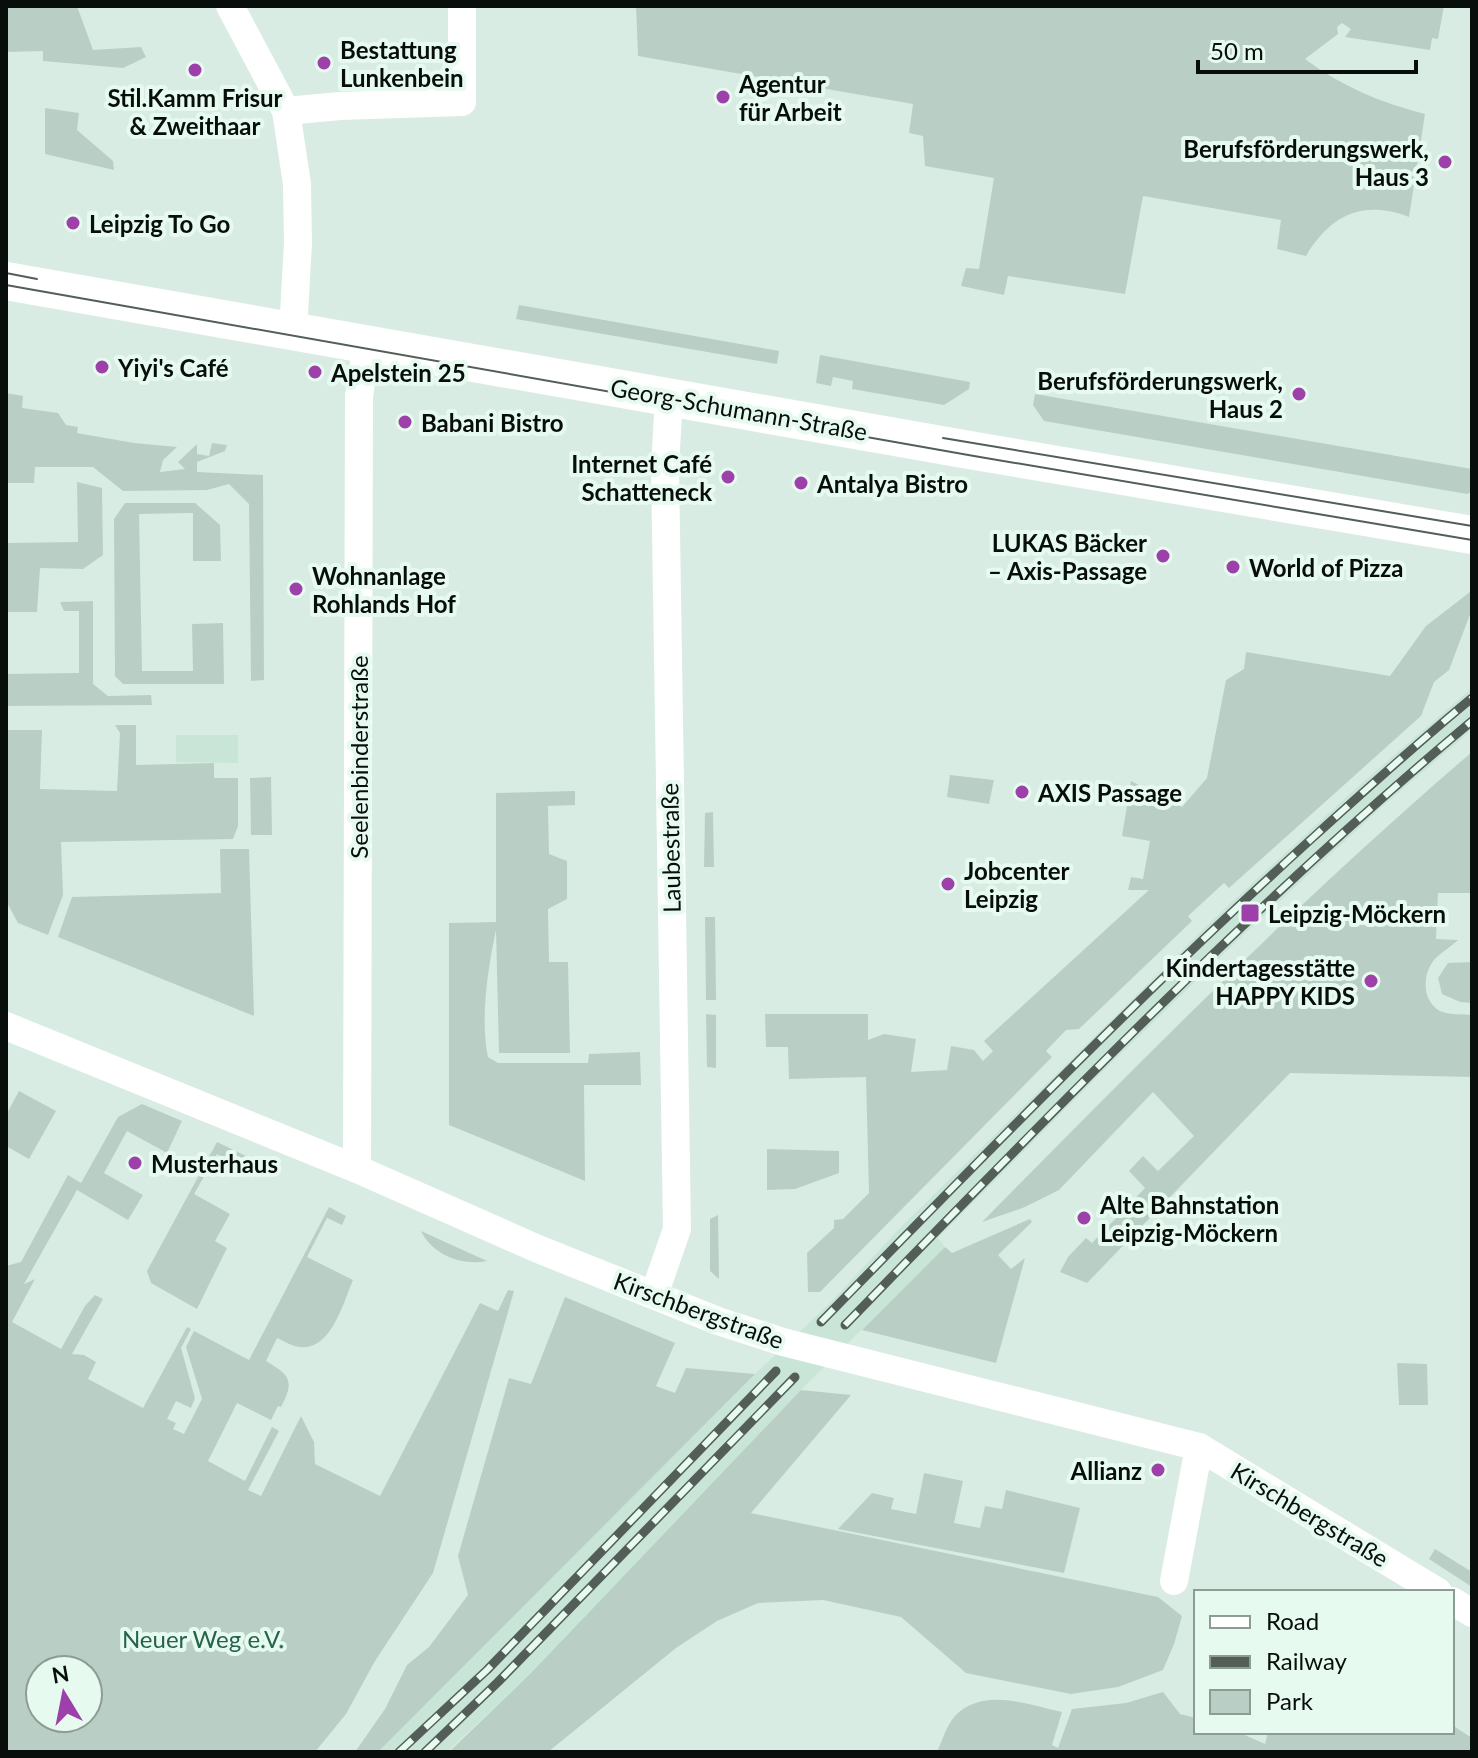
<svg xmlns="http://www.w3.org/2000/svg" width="1478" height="1758" font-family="Lato,sans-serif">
  <rect width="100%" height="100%" fill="#d9ece3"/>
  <g fill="#c9e5d8">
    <polygon points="1472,688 1472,730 1383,806 1244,934 1096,1078 938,1238 945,1247 801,1390 532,1672 447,1752 378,1752 731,1390 755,1374 829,1304 899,1229 1222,911 1363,782"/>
    <polygon points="176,735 238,735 238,763 176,762"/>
  </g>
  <g fill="#b9cfc5" fill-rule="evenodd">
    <polygon points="6,6 77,6 93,50 141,47 146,57 123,68 43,61 43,51 6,52"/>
    <path d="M 636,6 L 1444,6 L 1438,39 L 1432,38 L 1430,50 L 1345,37 L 1351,29 L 1342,23 L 1337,27 L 1338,34 L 1305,59 C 1341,86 1381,103 1425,114 L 1409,217 C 1362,199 1330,216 1306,256 L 1277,249 L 1281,220 L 1143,196 L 1125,294 L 1008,276 L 1004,295 L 961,286 L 966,268 L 979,269 L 994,178 L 925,166 L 923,136 L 909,133 L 913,104 L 638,56 Z"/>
    <polygon points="45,108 79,113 77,130 113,161 114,170 45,154"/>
    <polygon points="519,305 779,351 777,364 516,319"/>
    <polygon points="820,355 970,382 969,389 944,405 852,389 853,381 833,377 831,386 816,383"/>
    <polygon points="6,393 23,396 22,408 58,413 66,425 78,427 77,433 134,443 177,447 163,460 160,472 185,469 178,462 197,444 197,454 209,456 212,443 227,445 225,451 197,462 197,472 263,475 264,680 251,681 249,504 229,484 207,490 123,491 93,467 35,467 34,483 6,483"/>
    <polygon points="1035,394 1472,469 1472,492 1467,494 1044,421 1033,405"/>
    <polygon points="77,482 102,488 103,555 83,569 40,568 37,612 6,612 6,543 78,542"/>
    <polygon points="125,503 195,503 220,525 221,561 193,561 193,513 139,514 142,671 193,671 192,624 223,623 224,684 123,684 115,676 114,519"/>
    <polygon points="1470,592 1472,592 1472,609 1449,670 1434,682 1421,716 1229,888 1224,883 1188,916 1192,921 1079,1029 1066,1030 1046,1051 1052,1057 820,1292 808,1292 807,1253 834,1228 834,1220 843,1219 869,1193 866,1077 789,1079 788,1047 766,1047 765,1014 868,1014 868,1040 884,1034 916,1039 911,1072 947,1070 951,1046 974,1050 983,1061 993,1051 984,1041 1149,890 1128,890 1131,877 1143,879 1150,841 1122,836 1131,781 1182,807 1207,778 1226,680 1244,669 1246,652 1390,676 1426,626"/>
    <polygon points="93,601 93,684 108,696 151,695 152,705 6,706 6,674 79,673 79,611 64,611 60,602"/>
    <polygon points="115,725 136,725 136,765 214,763 214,778 238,778 238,826 233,839 61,842 63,895 48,935 18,923 6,901 6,730 42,730 40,789 117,791 120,733"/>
    <path d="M 1472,752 L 1472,893 L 1438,893 L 1436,939 L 1458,940 C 1451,947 1440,953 1434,960 C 1422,975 1422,1001 1440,1011 C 1449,1015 1462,1014 1472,1015 L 1472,1077 L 1290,1073 L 1087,1283 L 1060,1272 L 1068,1257 L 1086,1238 L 1092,1243 L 1145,1188 L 1129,1171 L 1143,1156 L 1158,1171 L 1194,1136 L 1153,1092 L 1059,1190 L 1025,1207 L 982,1222 C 1141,1061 1300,899 1472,752 Z"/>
    <polygon points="950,775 994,780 989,804 947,797"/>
    <polygon points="271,777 272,835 251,835 250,778"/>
    <path d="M 575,791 L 575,805 L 548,806 L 549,854 L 567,861 L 567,899 L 548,909 L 549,962 L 568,962 L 570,1053 L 499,1053 L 496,930 C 488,967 480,1020 488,1057 L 498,1063 L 588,1063 L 589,1054 L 640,1052 L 641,1085 L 584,1085 L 585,1181 L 449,1125 L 449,923 L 496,922 L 496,793 Z"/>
    <polygon points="713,812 714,867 704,867 705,813"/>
    <polygon points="220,849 249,849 254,1016 58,937 72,897 221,893"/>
    <polygon points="705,917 715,917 716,1000 706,1000"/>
    <polygon points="1472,962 1472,1003 1460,1002 1442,994 1438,978 1448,963"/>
    <polygon points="706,1014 716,1015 716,1068 707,1067"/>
    <polygon points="19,1091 56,1111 29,1159 6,1146 6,1115"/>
    <path d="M 142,1104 L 182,1121 L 167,1153 L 127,1131 L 104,1173 L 143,1195 L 128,1220 L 77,1190 L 24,1284 L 35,1279 L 12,1322 L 61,1349 L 85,1306 L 95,1295 L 103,1299 L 72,1354 L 84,1355 L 96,1362 L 88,1379 L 143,1408 L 187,1327 L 191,1329 L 181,1348 L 195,1398 L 191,1408 L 176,1401 L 167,1419 L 176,1423 L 173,1429 L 184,1434 L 202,1399 L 186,1347 L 194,1331 L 249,1360 L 329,1207 L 346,1216 L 342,1225 L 327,1218 L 307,1257 L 353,1280 C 343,1303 330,1356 295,1346 C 289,1345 283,1340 277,1338 L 266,1361 C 290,1375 295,1381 281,1407 L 278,1406 L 271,1420 L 237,1403 L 208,1461 L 245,1481 L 272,1427 L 279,1431 L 248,1490 L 261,1496 L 301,1416 L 314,1442 L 315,1464 L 380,1496 L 480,1303 L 498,1311 L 508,1290 L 514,1291 L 433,1573 L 375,1661 L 346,1714 L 315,1752 L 6,1752 L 6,1266 L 21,1262 L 68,1175 L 81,1183 L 118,1117 ZM 40,1670 L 88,1670 L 88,1718 L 40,1718 Z"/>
    <polygon points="217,1142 264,1165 257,1176 217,1154 194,1194 230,1214 215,1241 227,1248 197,1309 151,1283 147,1271"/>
    <polygon points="767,1149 839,1151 839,1173 795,1189 767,1190"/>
    <polygon points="718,1215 719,1279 710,1271 710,1219"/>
    <polygon points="1030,1219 1032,1222 998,1255 1011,1269 1025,1258 996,1363 862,1330 945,1247 952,1253"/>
    <path d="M 421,1231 L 487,1261 C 461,1266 433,1255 421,1231 Z"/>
    <polygon points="565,1297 675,1343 656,1386 675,1393 686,1368 755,1374 378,1752 355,1752 385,1709 407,1665 429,1647 468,1595 458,1556 509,1378 531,1384"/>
    <polygon points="1397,1363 1427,1364 1428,1405 1399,1405"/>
    <polygon points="801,1390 851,1395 751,1513 1158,1597 1182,1616 1174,1644 1163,1670 1118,1687 1071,1694 966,1673 901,1617 823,1600 758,1603 717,1621 676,1648 548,1752 449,1752 532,1672"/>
    <polygon points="924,1473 963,1481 954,1523 980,1528 985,1506 1002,1509 1006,1490 1080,1508 1064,1573 838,1529 872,1493 894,1498 891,1509 916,1514"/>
    <polygon points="1435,1549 1472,1572 1472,1587 1429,1559"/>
    <path d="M 1163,1692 L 1180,1714 L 1196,1718 L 1196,1732 L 1238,1732 L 1265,1744 L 1268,1732 L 1452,1732 L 1452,1725 L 1472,1738 L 1472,1752 L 937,1752 C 942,1741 948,1721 958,1713 C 987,1688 1029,1705 1062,1712 L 1052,1745 L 1058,1748 L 1072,1709 L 1126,1703 Z"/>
  </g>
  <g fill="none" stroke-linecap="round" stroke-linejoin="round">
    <g stroke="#fff" stroke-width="28">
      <polyline points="230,6 286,111 297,184 298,243 293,332"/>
      <polyline points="286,111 340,106 462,102 462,6"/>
      <polyline points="6,1026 357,1169 538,1249 718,1321 783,1342 1199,1447 1438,1592"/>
      <polyline points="357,1169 359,396 367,345"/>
      <polyline points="654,1295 677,1229 665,467 669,397"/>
      <polyline points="1174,1581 1199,1447"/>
      <polyline points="1452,1601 1472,1613"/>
    </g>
    <polyline stroke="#fff" stroke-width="38" points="6,281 975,451 1472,535"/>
    <g stroke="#535e59" stroke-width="2">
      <polyline points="6,273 37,279"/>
      <polyline points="6,285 974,456 1472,540"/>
      <polyline points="943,438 1472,526"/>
    </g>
    <defs>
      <g id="rail">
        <path d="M 821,1322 C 981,1159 1139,995 1308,842 C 1362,793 1416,744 1472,698"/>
        <path d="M 845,1325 C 1047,1117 1249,907 1472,721"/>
        <polyline points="399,1752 487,1670 776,1371"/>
        <polyline points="425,1752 498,1682 795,1377"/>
      </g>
    </defs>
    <use href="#rail" stroke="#535e59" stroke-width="9"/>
    <use href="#rail" stroke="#e6faf0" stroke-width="6" stroke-dasharray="18" stroke-linecap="butt"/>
  </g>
  <g fill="#9d40aa" stroke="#e6faf0" stroke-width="3">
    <circle cx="324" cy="63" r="8"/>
    <circle cx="195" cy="70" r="8"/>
    <circle cx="723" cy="97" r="8"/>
    <circle cx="1445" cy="162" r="8"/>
    <circle cx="73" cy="223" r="8"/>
    <circle cx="102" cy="367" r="8"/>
    <circle cx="315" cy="372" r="8"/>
    <circle cx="1299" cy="394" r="8"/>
    <circle cx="405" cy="422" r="8"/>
    <circle cx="728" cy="477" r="8"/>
    <circle cx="801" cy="483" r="8"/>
    <circle cx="1163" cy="556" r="8"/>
    <circle cx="1233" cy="567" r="8"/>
    <circle cx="296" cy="589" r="8"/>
    <circle cx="1022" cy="792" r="8"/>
    <circle cx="948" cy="884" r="8"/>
    <rect x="1240" y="903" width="20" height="20" rx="4"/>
    <circle cx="1371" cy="981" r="8"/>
    <circle cx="135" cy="1163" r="8"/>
    <circle cx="1084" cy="1218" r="8"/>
    <circle cx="1158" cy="1470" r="8"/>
  </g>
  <g text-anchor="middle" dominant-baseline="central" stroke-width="8" stroke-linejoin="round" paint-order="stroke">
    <g font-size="24" font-weight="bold" fill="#080e0b" stroke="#e6faf0" text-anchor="start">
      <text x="340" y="49">Bestattung<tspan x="340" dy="28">Lunkenbein</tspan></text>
      <text x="739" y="83">Agentur<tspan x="739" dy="28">für Arbeit</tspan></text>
      <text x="195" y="97" text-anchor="middle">Stil.Kamm Frisur<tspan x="195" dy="28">&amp; Zweithaar</tspan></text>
      <text x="1429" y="148" text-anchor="end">Berufsförderungswerk,<tspan x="1429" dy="28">Haus 3</tspan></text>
      <text x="89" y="223">Leipzig To Go</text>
      <text x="118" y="367">Yiyi's Café</text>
      <text x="331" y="372">Apelstein 25</text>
      <text x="1283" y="380" text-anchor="end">Berufsförderungswerk,<tspan x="1283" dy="28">Haus 2</tspan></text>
      <text x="421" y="422">Babani Bistro</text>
      <text x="712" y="463" text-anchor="end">Internet Café<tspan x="712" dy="28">Schatteneck</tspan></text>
      <text x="817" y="483">Antalya Bistro</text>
      <text x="1147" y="542" text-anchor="end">LUKAS Bäcker<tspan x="1147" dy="28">– Axis-Passage</tspan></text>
      <text x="1249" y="567">World of Pizza</text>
      <text x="312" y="575">Wohnanlage<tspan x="312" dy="28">Rohlands Hof</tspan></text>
      <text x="1038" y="792">AXIS Passage</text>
      <text x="964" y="870">Jobcenter<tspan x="964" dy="28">Leipzig</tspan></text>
      <text x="1268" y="913">Leipzig-Möckern</text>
      <text x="1355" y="967" text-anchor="end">Kindertagesstätte<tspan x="1355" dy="28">HAPPY KIDS</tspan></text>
      <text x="151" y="1163">Musterhaus</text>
      <text x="1100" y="1204">Alte Bahnstation<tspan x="1100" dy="28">Leipzig-Möckern</tspan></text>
      <text x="1142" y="1470" text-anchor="end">Allianz</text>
    </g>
    <g font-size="24" fill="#080e0b" stroke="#e6faf0">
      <text transform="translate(739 409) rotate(10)">Georg-Schumann-Straße</text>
      <text transform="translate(358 757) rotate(-90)">Seelenbinderstraße</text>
      <text transform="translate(670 848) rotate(-91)">Laubestraße</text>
      <text transform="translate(699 1310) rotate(20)">Kirschbergstraße</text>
      <text transform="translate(1310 1514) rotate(31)">Kirschbergstraße</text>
    </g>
    <g font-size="24" fill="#27624d" stroke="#e6faf0">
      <text x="203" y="1638">Neuer Weg e.V.</text>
    </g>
  </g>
  <rect width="1478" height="1758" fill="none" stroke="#080e0b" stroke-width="16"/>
  <rect x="1194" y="1590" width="260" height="144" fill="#e6faf0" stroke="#8d9c94" stroke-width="2"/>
  <rect x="1210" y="1616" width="40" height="12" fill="#ffffff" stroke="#8d9c94" stroke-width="2"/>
  <text x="1266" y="1630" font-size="24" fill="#080e0b">Road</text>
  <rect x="1210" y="1656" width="40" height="12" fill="#535e59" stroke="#8d9c94" stroke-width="2"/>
  <text x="1266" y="1670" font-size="24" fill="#080e0b">Railway</text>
  <rect x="1210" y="1690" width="40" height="24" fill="#b9cfc5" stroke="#8d9c94" stroke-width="2"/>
  <text x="1266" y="1710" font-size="24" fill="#080e0b">Park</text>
  <g transform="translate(64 1694) rotate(350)"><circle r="38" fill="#e6faf0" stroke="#8d9c94" stroke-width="2"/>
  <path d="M0-6L14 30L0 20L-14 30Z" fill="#9d40aa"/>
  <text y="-12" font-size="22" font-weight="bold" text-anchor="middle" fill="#080e0b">N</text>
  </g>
  <path d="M1198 60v12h218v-12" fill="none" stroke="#080e0b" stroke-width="4"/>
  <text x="1210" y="60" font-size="24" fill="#080e0b" stroke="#e6faf0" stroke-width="6" paint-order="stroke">50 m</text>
</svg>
